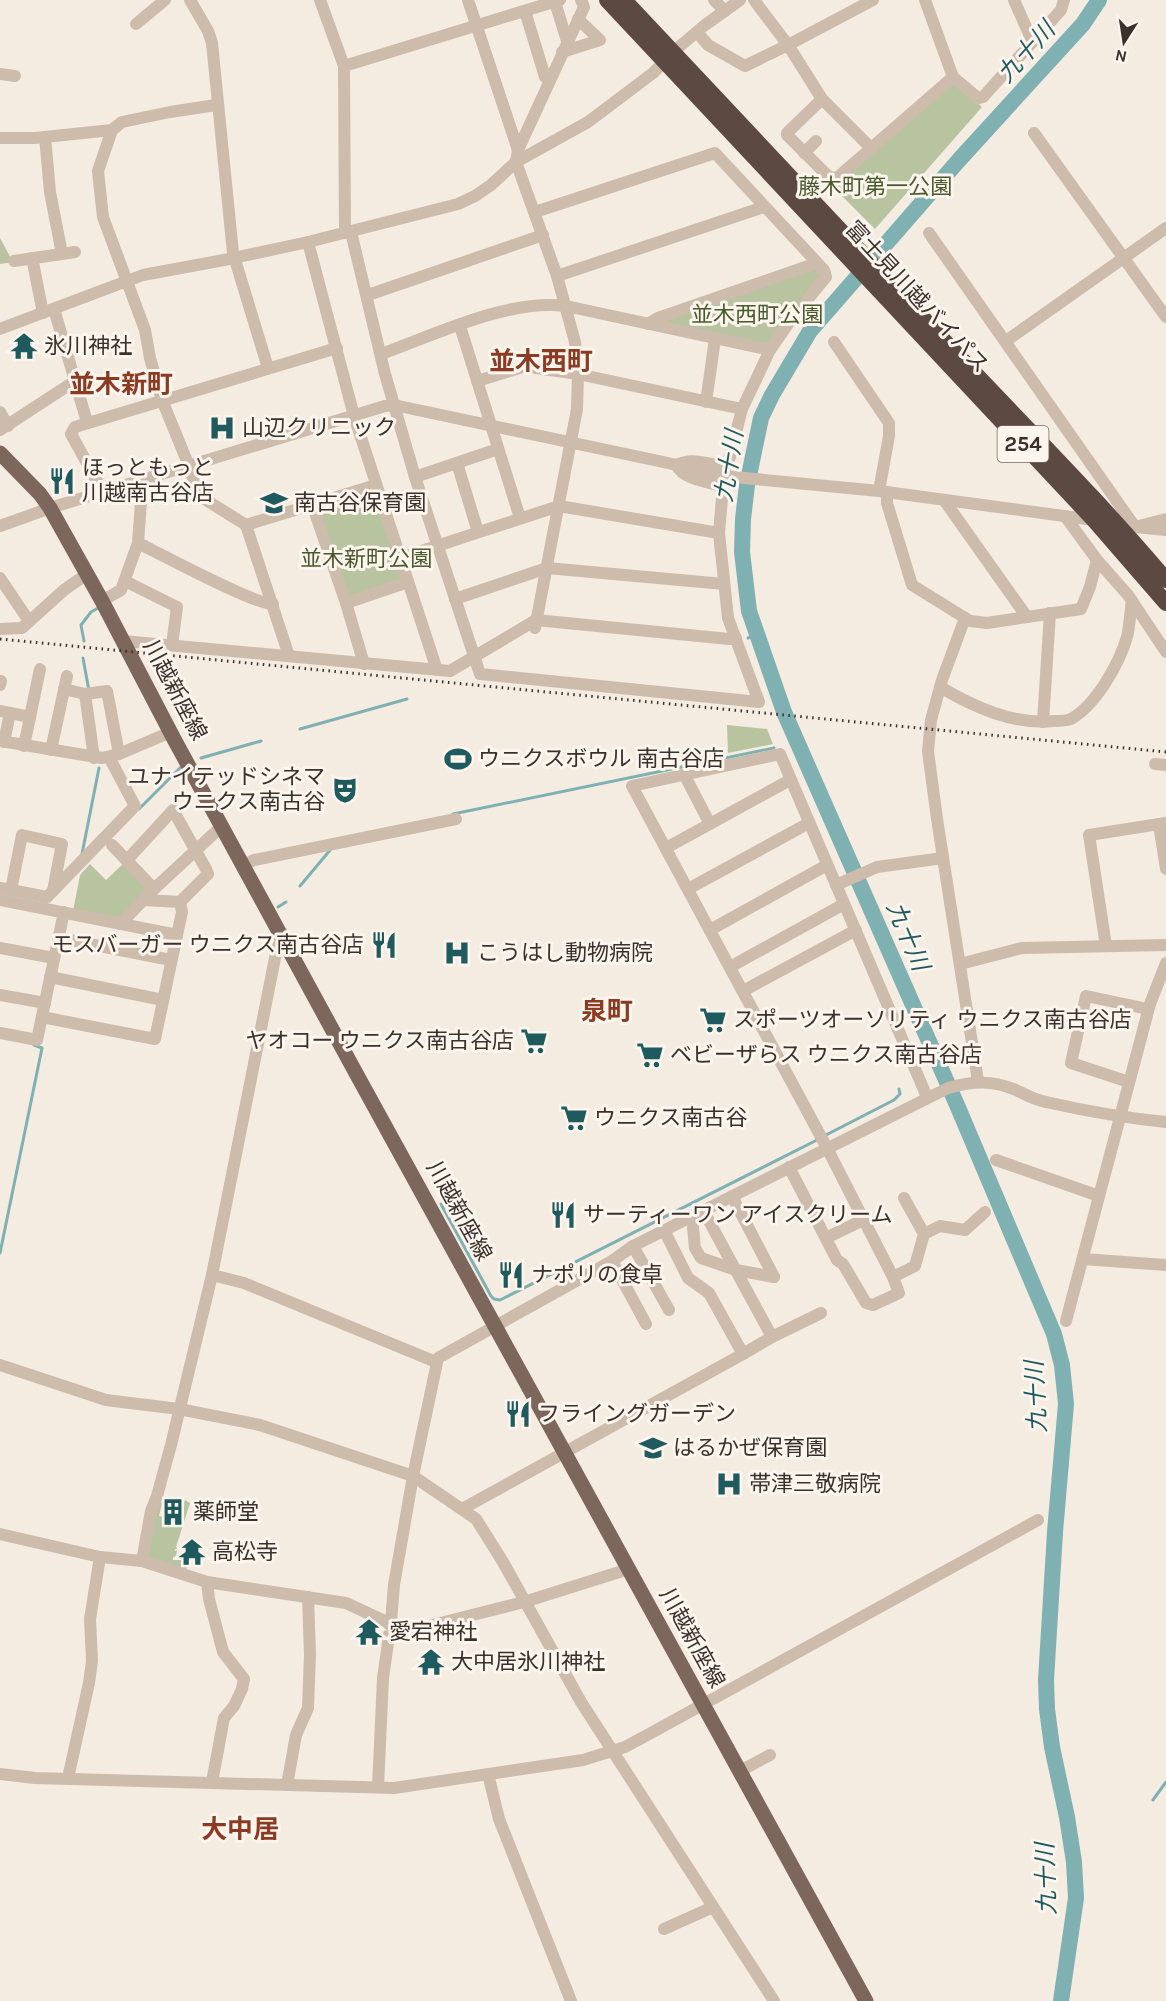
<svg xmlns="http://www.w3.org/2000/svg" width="1166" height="2001" font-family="Karla,'Noto Sans JP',sans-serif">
  <rect width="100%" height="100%" fill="#f4ebe1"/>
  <g fill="#b8c4a0">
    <polygon points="952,84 956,84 982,107 875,229 832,186"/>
    <polygon points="0,238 13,262 0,264"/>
    <polygon points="817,269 821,276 768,344 666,322 666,317"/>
    <polygon points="374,492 402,577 401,580 351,597 347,595 319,509 320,505"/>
    <polygon points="727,725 767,729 773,744 728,753"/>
    <polygon points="124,863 147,890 120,919 73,911 80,875 90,864 106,880"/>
    <polygon points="185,1500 190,1503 176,1547 178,1548 176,1555 190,1560 185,1572 148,1559 158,1502 162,1503 159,1516 178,1520"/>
  </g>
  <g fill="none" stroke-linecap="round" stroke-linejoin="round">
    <g stroke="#7fb0b2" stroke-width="3">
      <polyline points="748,638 756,635"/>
      <polyline points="84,641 81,625 91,612 98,608"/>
      <polyline points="83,658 89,691"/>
      <polyline points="300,729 407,699"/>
      <polyline points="201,758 261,741"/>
      <polyline points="139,809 182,766"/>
      <polyline points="453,814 774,748"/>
      <polyline points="82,854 99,768"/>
      <polyline points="300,886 331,849"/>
      <polyline points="278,907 286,902"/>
      <polyline points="824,1136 894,1100 900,1094 899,1089"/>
      <polyline points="441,1204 491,1296 494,1299 500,1300 819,1139"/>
      <polyline points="0,1253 42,1048 34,1045"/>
      <polyline points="1153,1800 1166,1782"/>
    </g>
    <polyline stroke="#7fb0b2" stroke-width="16" points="1061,2001 1076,1898 1074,1862 1067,1817 1052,1747 1047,1709 1046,1680 1055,1532 1066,1404 1062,1365 1054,1334 957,1105 784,712 749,611 742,552 743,519 747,485 761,418 772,395 810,331 959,160 1083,24 1099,0"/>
    <g stroke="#cdbbac" stroke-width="12">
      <polyline points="190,0 208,31 212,43 233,253 268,368"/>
      <polyline points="320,0 344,66 345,233"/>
      <polyline points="468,0 518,150 516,162 557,276 575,342 578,374 577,409 535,628"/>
      <polyline points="714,0 725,11"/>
      <polyline points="754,0 788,45 822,99 871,148"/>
      <polyline points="925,0 953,77 978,98 983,97 1061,10 1064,0"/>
      <polyline points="1014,0 1030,36 1034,40"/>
      <polyline points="555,2 567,41"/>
      <polyline points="525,11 545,77 549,80"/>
      <polyline points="136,24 165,0"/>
      <polyline points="697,32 708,45 745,66 788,45 873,0"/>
      <polyline points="562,52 600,40 578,19"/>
      <polyline points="673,52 705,25 740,0"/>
      <polyline points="344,66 560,0"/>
      <polyline points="0,74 15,76"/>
      <polyline points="822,99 787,133 787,135 827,175 833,178 838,177 953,77"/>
      <polyline points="216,105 170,112 122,122 112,130 98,171 103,217 145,330 150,358 162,400 189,466 198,495 246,525 289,656"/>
      <polyline points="1034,133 1166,317"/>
      <polyline points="45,137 50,192 62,254"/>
      <polyline points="0,138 35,138 112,130"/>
      <polyline points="518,150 584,7 581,0"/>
      <polyline points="804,153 816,141"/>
      <path d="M 351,232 L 385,374 L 415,477 L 480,674 L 759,702 L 728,618 L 719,533 L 723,486 C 708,482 684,480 676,465 C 698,455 708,468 728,464 L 742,409 L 770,350 L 790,321 L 826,277 L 824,270 L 715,153 L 535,212"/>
      <polyline points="929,233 1135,527 1166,530"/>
      <polyline points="308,242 354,416 437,670"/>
      <polyline points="32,258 43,313"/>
      <polyline points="14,261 75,252"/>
      <polyline points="557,276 764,207"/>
      <polyline points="368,295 543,235"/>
      <polyline points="54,309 87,422"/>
      <polyline points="648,324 658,318 817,263"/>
      <polyline points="460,326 520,518"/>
      <polyline points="0,329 143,275 229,259 308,242 458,204 475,196 491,185 516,162 588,122 653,73 665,61"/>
      <polyline points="1006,341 1166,228"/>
      <polyline points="834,342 889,423 889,436 879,491"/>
      <path d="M 381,354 C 434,335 510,298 566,306 L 770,350"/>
      <polyline points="477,381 523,367 529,367 578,374 742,409"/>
      <polyline points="706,402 715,339"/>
      <polyline points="0,412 8,426"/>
      <polyline points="0,430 75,381"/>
      <polyline points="457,463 478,532"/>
      <polyline points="415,477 498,449"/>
      <polyline points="103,492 71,434 75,427 337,348"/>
      <polyline points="887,492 887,503 912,585 970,621 987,623 1081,609 1090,587 1097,560"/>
      <polyline points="944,500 1027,617"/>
      <polyline points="312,504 346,603 364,664"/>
      <polyline points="1065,516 1097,560 1128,595 1166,652"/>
      <polyline points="1114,523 1135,527 1166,519"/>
      <polyline points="246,525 376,485"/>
      <polyline points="0,526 50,508 385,406 394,405 734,477 879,491 1094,520"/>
      <path d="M 138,543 C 161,554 255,605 273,604"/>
      <polyline points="400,558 559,506 719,533"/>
      <polyline points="0,578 29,621"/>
      <polyline points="125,581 177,607 172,645"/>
      <polyline points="455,599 547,568 724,584"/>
      <polyline points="102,601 121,590 138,543 141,502 135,482"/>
      <polyline points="346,603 408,582"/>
      <polyline points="965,618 942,680 931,720 928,751 937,819 978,1081"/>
      <polyline points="0,629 22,628 64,590 87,574"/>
      <polyline points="123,641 450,671 536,620 729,639 736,638"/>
      <polyline points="0,685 1,681"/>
      <path d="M 940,687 C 974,707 1013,725 1053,721 C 1058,721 1066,721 1071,719 C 1096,705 1119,664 1127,637 C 1130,626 1130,612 1132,601"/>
      <polyline points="64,689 85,694 107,691 119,754"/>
      <polyline points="85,694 94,758"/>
      <polyline points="0,711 30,717"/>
      <polyline points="1043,722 1050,613"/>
      <polyline points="0,741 102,758 119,754 171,732"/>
      <polyline points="4,742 10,713"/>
      <polyline points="24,746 40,669"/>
      <polyline points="51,750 67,676"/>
      <polyline points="1155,764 1166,765"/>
      <polyline points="684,774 710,824"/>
      <polyline points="1159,824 1166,869"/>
      <polyline points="112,845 154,889"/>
      <polyline points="666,848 790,780"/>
      <polyline points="127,860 173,810 206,869 208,874 180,902 144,900"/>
      <polyline points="243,865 254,860 456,819"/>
      <polyline points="836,885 877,867 943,858"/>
      <polyline points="0,888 47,897 135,806 109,757"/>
      <polyline points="688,889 809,823"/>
      <polyline points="11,890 22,835 62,844 53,891"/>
      <polyline points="0,900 177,935 155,1039 42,1017"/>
      <polyline points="120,924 154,889 222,826"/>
      <polyline points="710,930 827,865"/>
      <polyline points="177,935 182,912 180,902"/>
      <polyline points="283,937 277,948 212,1275 244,1283 436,1362"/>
      <polyline points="59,938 171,960"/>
      <polyline points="1106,946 1089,835 1166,823"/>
      <polyline points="0,948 54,958"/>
      <polyline points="960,964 1022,948 1166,945"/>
      <polyline points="730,967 844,904"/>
      <polyline points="50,977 163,1000"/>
      <polyline points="743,991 856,930"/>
      <polyline points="0,995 45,1003"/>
      <polyline points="0,1033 37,1040 64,912"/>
      <polyline points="1129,1082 1071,1063 1086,996 1148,1009"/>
      <polyline points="996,1160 1099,1196"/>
      <polyline points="789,1167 837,1260 843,1264 866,1303 873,1305 899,1293 893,1277"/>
      <polyline points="732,1196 774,1277"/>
      <polyline points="904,1198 924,1234 915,1266 893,1277 827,1148 632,786 780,754 927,1097"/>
      <polyline points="703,1210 772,1337"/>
      <polyline points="692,1216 695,1248 701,1258 736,1270 774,1277"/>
      <polyline points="664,1230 688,1278 709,1293 743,1354 772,1337 821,1313"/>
      <polyline points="924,1234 940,1226 965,1230 985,1212"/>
      <polyline points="826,1238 863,1220"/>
      <polyline points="633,1246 669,1310"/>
      <polyline points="1083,1259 1166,1265"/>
      <polyline points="612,1261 646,1324"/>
      <polyline points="1066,1321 1150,1004 1166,963"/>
      <polyline points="0,1365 106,1400 179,1409 260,1425 413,1476 394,1585 391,1622 383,1678 378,1787"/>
      <polyline points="462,1509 743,1354"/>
      <polyline points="0,1534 100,1557 142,1561 207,1582 346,1603 402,1629 413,1630 524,1602 629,1569"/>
      <polyline points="142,1561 151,1511 157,1496 171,1445 212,1275"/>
      <polyline points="207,1582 209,1599 223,1652 244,1679 242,1689 234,1706 224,1718 212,1782"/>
      <polyline points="740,1771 770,1755"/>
      <polyline points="0,1774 35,1778 394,1788 583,1760 625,1747 651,1733 1038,1520"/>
      <polyline points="488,1774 499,1819 571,2001"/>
      <polyline points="68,1778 89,1683 92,1661 90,1619 100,1557"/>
      <polyline points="287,1785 296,1735 308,1708 310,1654 308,1597"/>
      <polyline points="664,1929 713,1907"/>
      <path d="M 774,2001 L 581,1702 L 503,1562 L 476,1519 L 413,1476 L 438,1358 L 612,1261 L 633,1246 L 948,1088 C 973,1081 992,1080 1016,1090 C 1026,1095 1035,1100 1046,1102 C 1086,1111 1125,1118 1166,1122"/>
    </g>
    <polyline stroke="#7d675c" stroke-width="15" points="0,453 40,494 50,508 102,601 174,739 357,1075 866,2001"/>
    <g stroke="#5c4a42" stroke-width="16">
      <polyline points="607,0 1094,520 1166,603"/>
      <path d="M 624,0 C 739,121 852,243 966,364 C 1033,435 1103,505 1166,580"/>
    </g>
    <polyline stroke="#3b302b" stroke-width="3" stroke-dasharray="1.5 4.5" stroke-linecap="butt" points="0,639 1166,752"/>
  </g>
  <defs>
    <symbol id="temple-bare" viewBox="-9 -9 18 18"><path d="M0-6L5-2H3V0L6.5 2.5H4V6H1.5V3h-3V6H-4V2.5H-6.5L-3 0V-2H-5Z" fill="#1f5a5e" stroke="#fbf5ee" stroke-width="2.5" paint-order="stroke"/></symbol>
    <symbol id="hospital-bare" viewBox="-9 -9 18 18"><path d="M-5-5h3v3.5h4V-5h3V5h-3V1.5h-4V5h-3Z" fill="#1f5a5e" stroke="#fbf5ee" stroke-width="2.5" paint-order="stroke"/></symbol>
    <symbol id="restaurant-bare" viewBox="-9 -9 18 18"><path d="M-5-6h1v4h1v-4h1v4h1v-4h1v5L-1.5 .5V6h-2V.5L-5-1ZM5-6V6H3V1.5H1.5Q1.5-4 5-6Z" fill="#1f5a5e" stroke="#fbf5ee" stroke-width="2.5" paint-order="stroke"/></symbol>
    <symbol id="school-bare" viewBox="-9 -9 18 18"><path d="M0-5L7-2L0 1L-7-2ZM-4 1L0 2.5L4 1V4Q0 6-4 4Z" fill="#1f5a5e" stroke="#fbf5ee" stroke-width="2.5" paint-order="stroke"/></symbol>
    <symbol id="stadium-bare" viewBox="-9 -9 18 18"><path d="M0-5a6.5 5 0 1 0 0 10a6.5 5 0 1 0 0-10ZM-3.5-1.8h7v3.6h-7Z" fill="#1f5a5e" stroke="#fbf5ee" stroke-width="2.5" paint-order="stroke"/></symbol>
    <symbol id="theatre-bare" viewBox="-9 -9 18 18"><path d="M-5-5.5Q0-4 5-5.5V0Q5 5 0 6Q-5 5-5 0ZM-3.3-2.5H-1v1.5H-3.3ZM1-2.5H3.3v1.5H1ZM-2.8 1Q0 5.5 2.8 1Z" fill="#1f5a5e" stroke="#fbf5ee" stroke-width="2.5" paint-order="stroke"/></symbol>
    <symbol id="supermarket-bare" viewBox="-9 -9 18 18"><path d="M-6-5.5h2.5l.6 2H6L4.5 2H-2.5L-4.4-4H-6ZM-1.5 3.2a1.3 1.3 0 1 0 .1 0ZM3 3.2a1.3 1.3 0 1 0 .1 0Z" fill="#1f5a5e" stroke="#fbf5ee" stroke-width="2.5" paint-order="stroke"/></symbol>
    <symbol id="building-bare" viewBox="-9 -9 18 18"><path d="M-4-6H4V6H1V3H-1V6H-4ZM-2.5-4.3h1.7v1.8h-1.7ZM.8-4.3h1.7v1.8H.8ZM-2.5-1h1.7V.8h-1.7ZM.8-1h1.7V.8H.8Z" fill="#1f5a5e" stroke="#fbf5ee" stroke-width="2.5" paint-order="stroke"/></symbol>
  </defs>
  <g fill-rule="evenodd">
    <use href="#temple-bare" x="5" y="327" width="38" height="38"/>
    <use href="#hospital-bare" x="203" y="409" width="38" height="38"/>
    <use href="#restaurant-bare" x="43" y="462" width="38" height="38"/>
    <use href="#school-bare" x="255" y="484" width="38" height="38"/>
    <use href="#stadium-bare" x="439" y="740" width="38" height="38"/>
    <use href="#theatre-bare" x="326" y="771" width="38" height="38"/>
    <use href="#restaurant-bare" x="365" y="926" width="38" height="38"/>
    <use href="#hospital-bare" x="438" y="934" width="38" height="38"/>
    <use href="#supermarket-bare" x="694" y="1001" width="38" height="38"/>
    <use href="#supermarket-bare" x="515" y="1022" width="38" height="38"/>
    <use href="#supermarket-bare" x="631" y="1036" width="38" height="38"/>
    <use href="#supermarket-bare" x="555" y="1099" width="38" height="38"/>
    <use href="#restaurant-bare" x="544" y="1196" width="38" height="38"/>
    <use href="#restaurant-bare" x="492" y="1256" width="38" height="38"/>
    <use href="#restaurant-bare" x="499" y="1395" width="38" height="38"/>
    <use href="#school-bare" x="634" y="1429" width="38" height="38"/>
    <use href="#hospital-bare" x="710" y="1465" width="38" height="38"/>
    <use href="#building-bare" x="154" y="1493" width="38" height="38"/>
    <use href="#temple-bare" x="173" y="1533" width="38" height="38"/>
    <use href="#temple-bare" x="350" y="1613" width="38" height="38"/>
    <use href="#temple-bare" x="412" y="1643" width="38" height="38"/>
  </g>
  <g text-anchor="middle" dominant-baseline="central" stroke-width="6" stroke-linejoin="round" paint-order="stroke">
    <rect fill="#fbf5ee" stroke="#756b66" stroke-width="1.5" x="997.5" y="426" width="51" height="36" rx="4.5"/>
    <g font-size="21" font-weight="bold" fill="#3b302b">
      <text x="1023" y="444">254</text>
    </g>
    <g font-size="22" fill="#4a5a2e" stroke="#fbf5ee">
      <text x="875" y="187">藤木町第一公園</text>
      <text x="757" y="315">並木西町公園</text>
      <text x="366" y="559">並木新町公園</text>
    </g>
    <g font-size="22" fill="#3b302b" stroke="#fbf5ee">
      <text transform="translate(917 297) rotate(47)">富士見川越バイパス</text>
      <text transform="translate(175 690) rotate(62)">川越新座線</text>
      <text transform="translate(459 1211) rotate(61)">川越新座線</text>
      <text transform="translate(692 1638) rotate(61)">川越新座線</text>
    </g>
    <g font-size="22" fill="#3b302b" stroke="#fbf5ee" text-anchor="start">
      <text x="44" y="346">氷川神社</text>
      <text x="242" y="428">山辺クリニック</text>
      <text x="82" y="468">ほっともっと<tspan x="82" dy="25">川越南古谷店</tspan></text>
      <text x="294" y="503">南古谷保育園</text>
      <text x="478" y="759">ウニクスボウル 南古谷店</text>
      <text x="325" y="777" text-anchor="end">ユナイテッドシネマ<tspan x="325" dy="25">ウニクス南古谷</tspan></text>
      <text x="364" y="945" text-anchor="end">モスバーガー ウニクス南古谷店</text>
      <text x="477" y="953">こうはし動物病院</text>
      <text x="733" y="1020">スポーツオーソリティ ウニクス南古谷店</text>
      <text x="514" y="1041" text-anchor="end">ヤオコー ウニクス南古谷店</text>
      <text x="670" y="1055">ベビーザらス ウニクス南古谷店</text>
      <text x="594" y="1118">ウニクス南古谷</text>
      <text x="583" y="1215">サーティーワン アイスクリーム</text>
      <text x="531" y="1275">ナポリの食卓</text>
      <text x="538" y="1414">フライングガーデン</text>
      <text x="673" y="1448">はるかぜ保育園</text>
      <text x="749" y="1484">帯津三敬病院</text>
      <text x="193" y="1512">薬師堂</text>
      <text x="212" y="1552">高松寺</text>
      <text x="389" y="1632">愛宕神社</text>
      <text x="451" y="1662">大中居氷川神社</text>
    </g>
    <g font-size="24" font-style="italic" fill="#1f5a5e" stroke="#fbf5ee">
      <text transform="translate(1026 52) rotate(-48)">九十川</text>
      <text transform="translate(729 466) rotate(-81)">九十川</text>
      <text transform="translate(908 936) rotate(67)">九十川</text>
      <text transform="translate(1036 1397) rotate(-93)">九十川</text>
      <text transform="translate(1046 1879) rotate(-92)">九十川</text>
    </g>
    <g font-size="26" font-weight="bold" fill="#8c3b22" stroke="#fbf5ee">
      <text x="541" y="361">並木西町</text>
      <text x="121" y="384">並木新町</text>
      <text x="607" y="1011">泉町</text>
      <text x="240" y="1829">大中居</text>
    </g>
  </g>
  <g transform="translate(1124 42) rotate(192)" stroke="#fbf5ee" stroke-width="4.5" paint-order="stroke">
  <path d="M0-4.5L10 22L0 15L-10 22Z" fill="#3b302b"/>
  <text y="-9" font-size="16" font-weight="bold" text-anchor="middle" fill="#3b302b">N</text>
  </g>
</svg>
